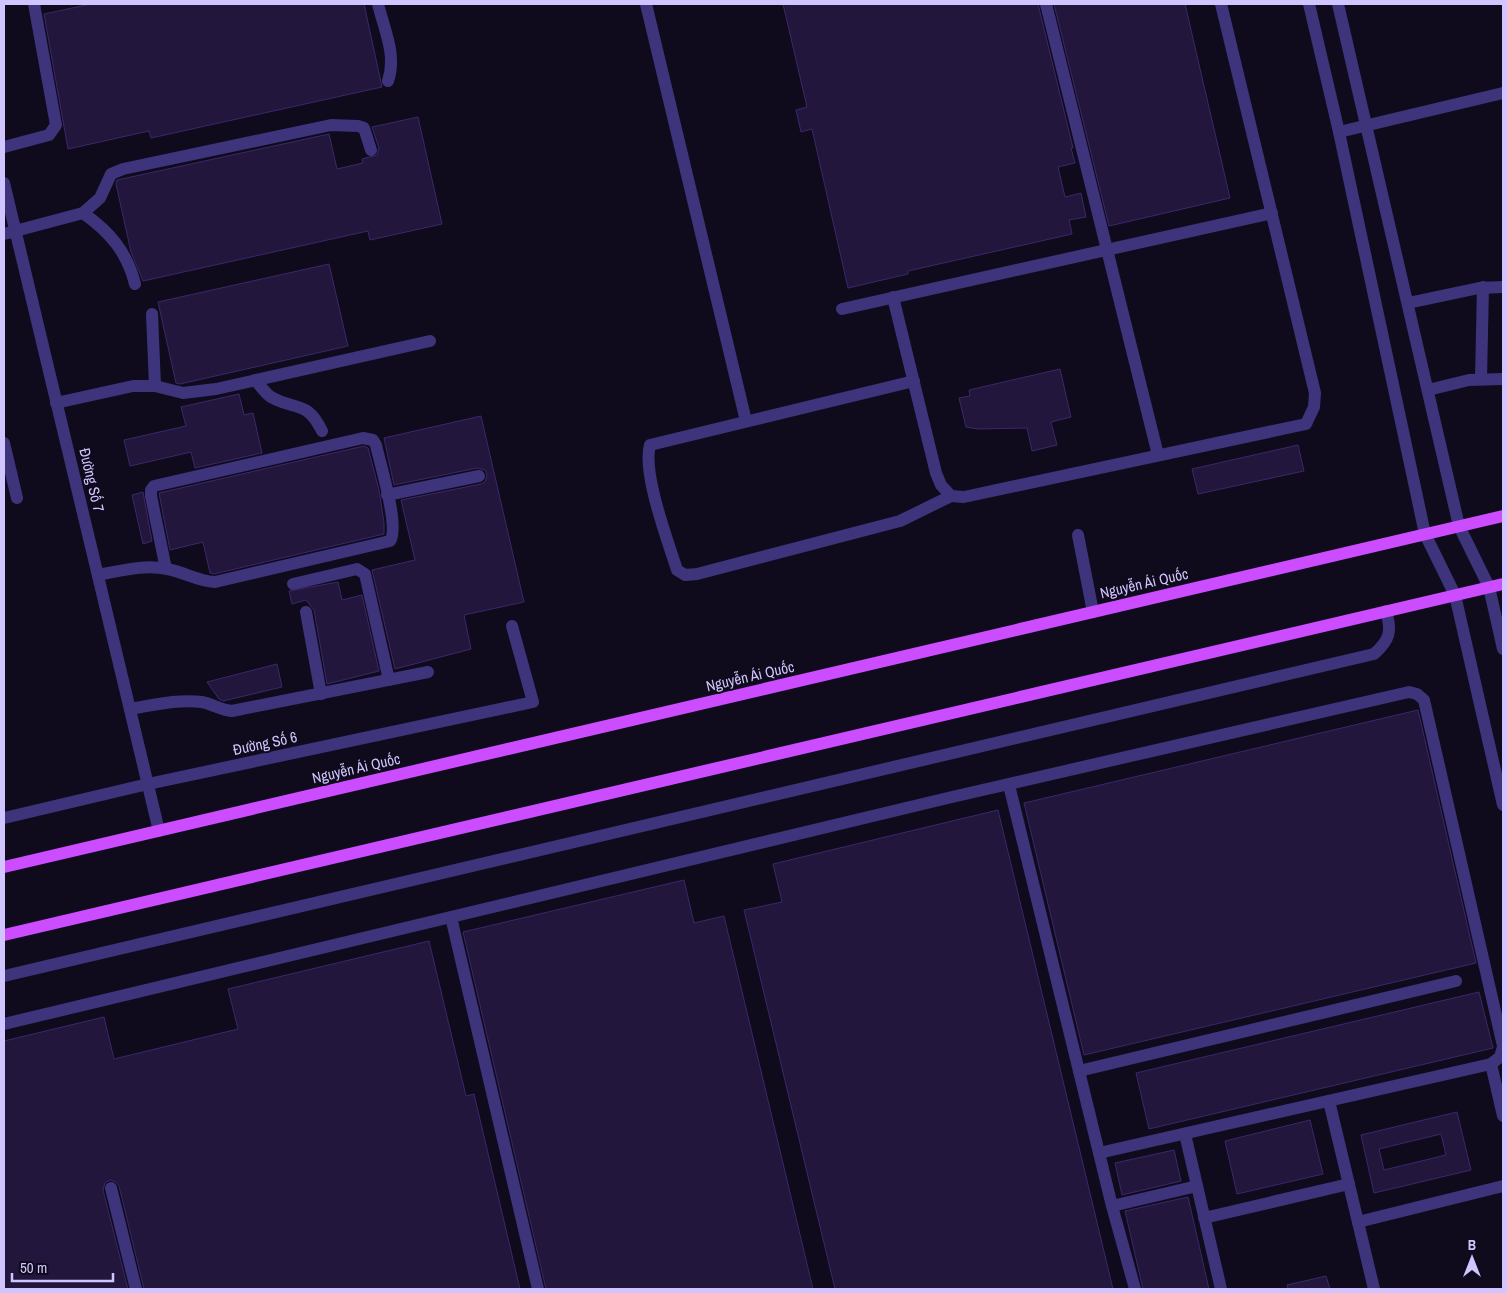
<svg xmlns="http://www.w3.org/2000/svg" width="1507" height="1293" font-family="'Archivo Narrow',sans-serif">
  <rect width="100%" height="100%" fill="#0f0b1c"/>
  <g fill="#22163d" stroke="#3b286a" fill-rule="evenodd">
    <polygon points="91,4 364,4 382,87 151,138 149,131 68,149 44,14"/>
    <polygon points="783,4 1038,4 1073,148 1071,148 1075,163 1058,167 1065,197 1081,193 1086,217 1069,220 1072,234 908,271 908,274 848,288 812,129 801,132 796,110 807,107"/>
    <polygon points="1054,4 1185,4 1230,198 1109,226"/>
    <polygon points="418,117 442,224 370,240 368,231 143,281 131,252 116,184 117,180 329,134 337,169 363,163 362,159 377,155 379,148 372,127"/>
    <polygon points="329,264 348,346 180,384 176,383 158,302"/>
    <polygon points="1060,369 1071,417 1051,422 1057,445 1032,451 1027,428 978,429 966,427 959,398 970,396 969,390"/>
    <polygon points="239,394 244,415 253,413 262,453 195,468 191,452 130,466 124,440 186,426 181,407"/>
    <polygon points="481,416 524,602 464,615 471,649 395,669 372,570 415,560 401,500 481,484 485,482 487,475 485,470 477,468 394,485 384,438"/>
    <polygon points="1298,445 1304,471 1198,494 1192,469"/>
    <polygon points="364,446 368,448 379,490 384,523 384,534 214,574 210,573 203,542 170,550 159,493"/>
    <polygon points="143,492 152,541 143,544 132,495"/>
    <polygon points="338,582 342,600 362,595 379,671 327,684 314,610 306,600 292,604 289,591"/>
    <polygon points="277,664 282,687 223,701 219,699 207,682"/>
    <polygon points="1418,710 1476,963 1084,1055 1024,803"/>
    <polygon points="998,810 1113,1289 835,1289 744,910 782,902 773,864"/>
    <polygon points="684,880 694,923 724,916 813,1289 546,1289 463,932"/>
    <polygon points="429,941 466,1096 474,1094 520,1289 144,1289 119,1186 116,1182 110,1180 105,1183 103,1190 128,1289 4,1289 4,1041 104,1017 114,1059 238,1029 228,989"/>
    <polygon points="1479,992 1493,1048 1149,1129 1136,1073"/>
    <path d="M 1457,1112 L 1471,1170 L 1374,1193 L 1361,1135 ZM 1441,1134 L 1446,1155 L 1384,1170 L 1379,1149 Z"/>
    <polygon points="1310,1120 1323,1174 1237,1194 1225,1141"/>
    <polygon points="1174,1150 1181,1181 1122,1195 1115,1163"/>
    <polygon points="1188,1197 1209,1289 1143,1289 1125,1211"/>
    <polygon points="1326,1276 1330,1289 1288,1289 1287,1285"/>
  </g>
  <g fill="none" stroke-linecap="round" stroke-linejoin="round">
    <g stroke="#3d347c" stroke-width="12">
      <path d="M 378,4 C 384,29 397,55 388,81"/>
      <polyline points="646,4 746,421"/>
      <polyline points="1046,4 1158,455"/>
      <polyline points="1309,4 1339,132 1425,534 1455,595 1503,805"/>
      <polyline points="1338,4 1459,526 1489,587 1503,649"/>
      <polyline points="1339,132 1503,93"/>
      <polyline points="4,147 49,135 56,125 34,4"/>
      <polyline points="4,183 159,831"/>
      <path d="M 83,213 C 110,232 127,252 135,284"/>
      <polyline points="4,234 83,213 100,198 111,174 123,169 331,125 358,126 364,128 371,150"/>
      <polyline points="893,297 936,473 941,485 951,496 964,497 1306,424 1314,407 1315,393 1221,4"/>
      <polyline points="1408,303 1479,288 1503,287"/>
      <polyline points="842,309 1272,213"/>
      <polyline points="152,314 155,386"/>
      <polyline points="1481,379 1483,287"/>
      <path d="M 255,380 C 260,385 265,393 271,397 C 296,411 307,400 322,431"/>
      <path d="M 914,381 L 650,445 C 642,473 668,541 677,570 L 685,575 L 697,574 L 900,521 L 951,496"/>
      <polyline points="1428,390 1469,380 1503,379"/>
      <polyline points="56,403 133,386 155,386 183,393 216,389 430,341"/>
      <polyline points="4,443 17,498"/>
      <polyline points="387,495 479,476"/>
      <polyline points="1078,535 1093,612"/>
      <path d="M 98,575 C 120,571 145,564 167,569 C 184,572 197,581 215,582 L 390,541 C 400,527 380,464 376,445 L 373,440 L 363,438 L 154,486 L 151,490 L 151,496 L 166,569"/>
      <polyline points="293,584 357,569 365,574 389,680"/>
      <polyline points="306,612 321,694"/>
      <path d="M 130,709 C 154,705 178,699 202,702 C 212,704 221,710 232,711 L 428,672"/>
      <polyline points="1009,785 1112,1206 1135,1289"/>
      <polyline points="4,818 148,784 533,702 512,626"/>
      <polyline points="451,917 538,1289"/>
      <path d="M 4,976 L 1374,654 C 1390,640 1392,631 1386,611"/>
      <polyline points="4,1024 952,797 1409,692 1417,694 1424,700 1503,1046"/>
      <polyline points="1491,1064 1503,1116"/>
      <polyline points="1079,1071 1456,981"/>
      <polyline points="1329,1101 1374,1289"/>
      <polyline points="1185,1134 1221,1289"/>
      <polyline points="1099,1153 1491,1064 1500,1057 1503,1047"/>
      <polyline points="111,1188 136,1289"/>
      <polyline points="1112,1206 1197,1186"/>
      <polyline points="1204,1218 1349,1184"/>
      <polyline points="1358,1222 1503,1186"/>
    </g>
    <g stroke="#cc4cff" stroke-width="12">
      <polyline points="4,867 1503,516"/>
      <polyline points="4,935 1503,584"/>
    </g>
  </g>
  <g text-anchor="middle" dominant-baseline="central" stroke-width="4" stroke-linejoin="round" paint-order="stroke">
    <g font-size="15" fill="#d1c5ff" stroke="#0f0b1c">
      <text transform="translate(92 480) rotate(77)">Đường Số 7</text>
      <text transform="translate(1144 583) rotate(-13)">Nguyễn Ái Quốc</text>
      <text transform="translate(750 676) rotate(-13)">Nguyễn Ái Quốc</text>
      <text transform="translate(265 743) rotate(-12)">Đường Số 6</text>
      <text transform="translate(356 768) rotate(-13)">Nguyễn Ái Quốc</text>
    </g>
  </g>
  <rect width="1507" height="1293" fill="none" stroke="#d1c5ff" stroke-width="10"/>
  <g transform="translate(1472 1258)" stroke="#0f0b1c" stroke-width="4" paint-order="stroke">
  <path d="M0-4L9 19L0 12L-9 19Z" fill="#d1c5ff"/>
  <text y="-8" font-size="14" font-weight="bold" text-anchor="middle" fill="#d1c5ff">B</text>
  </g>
  <path d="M12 1273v8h101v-8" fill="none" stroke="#d1c5ff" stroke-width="2.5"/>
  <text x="20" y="1273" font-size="15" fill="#d1c5ff" stroke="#0f0b1c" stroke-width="4" paint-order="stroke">50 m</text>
</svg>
